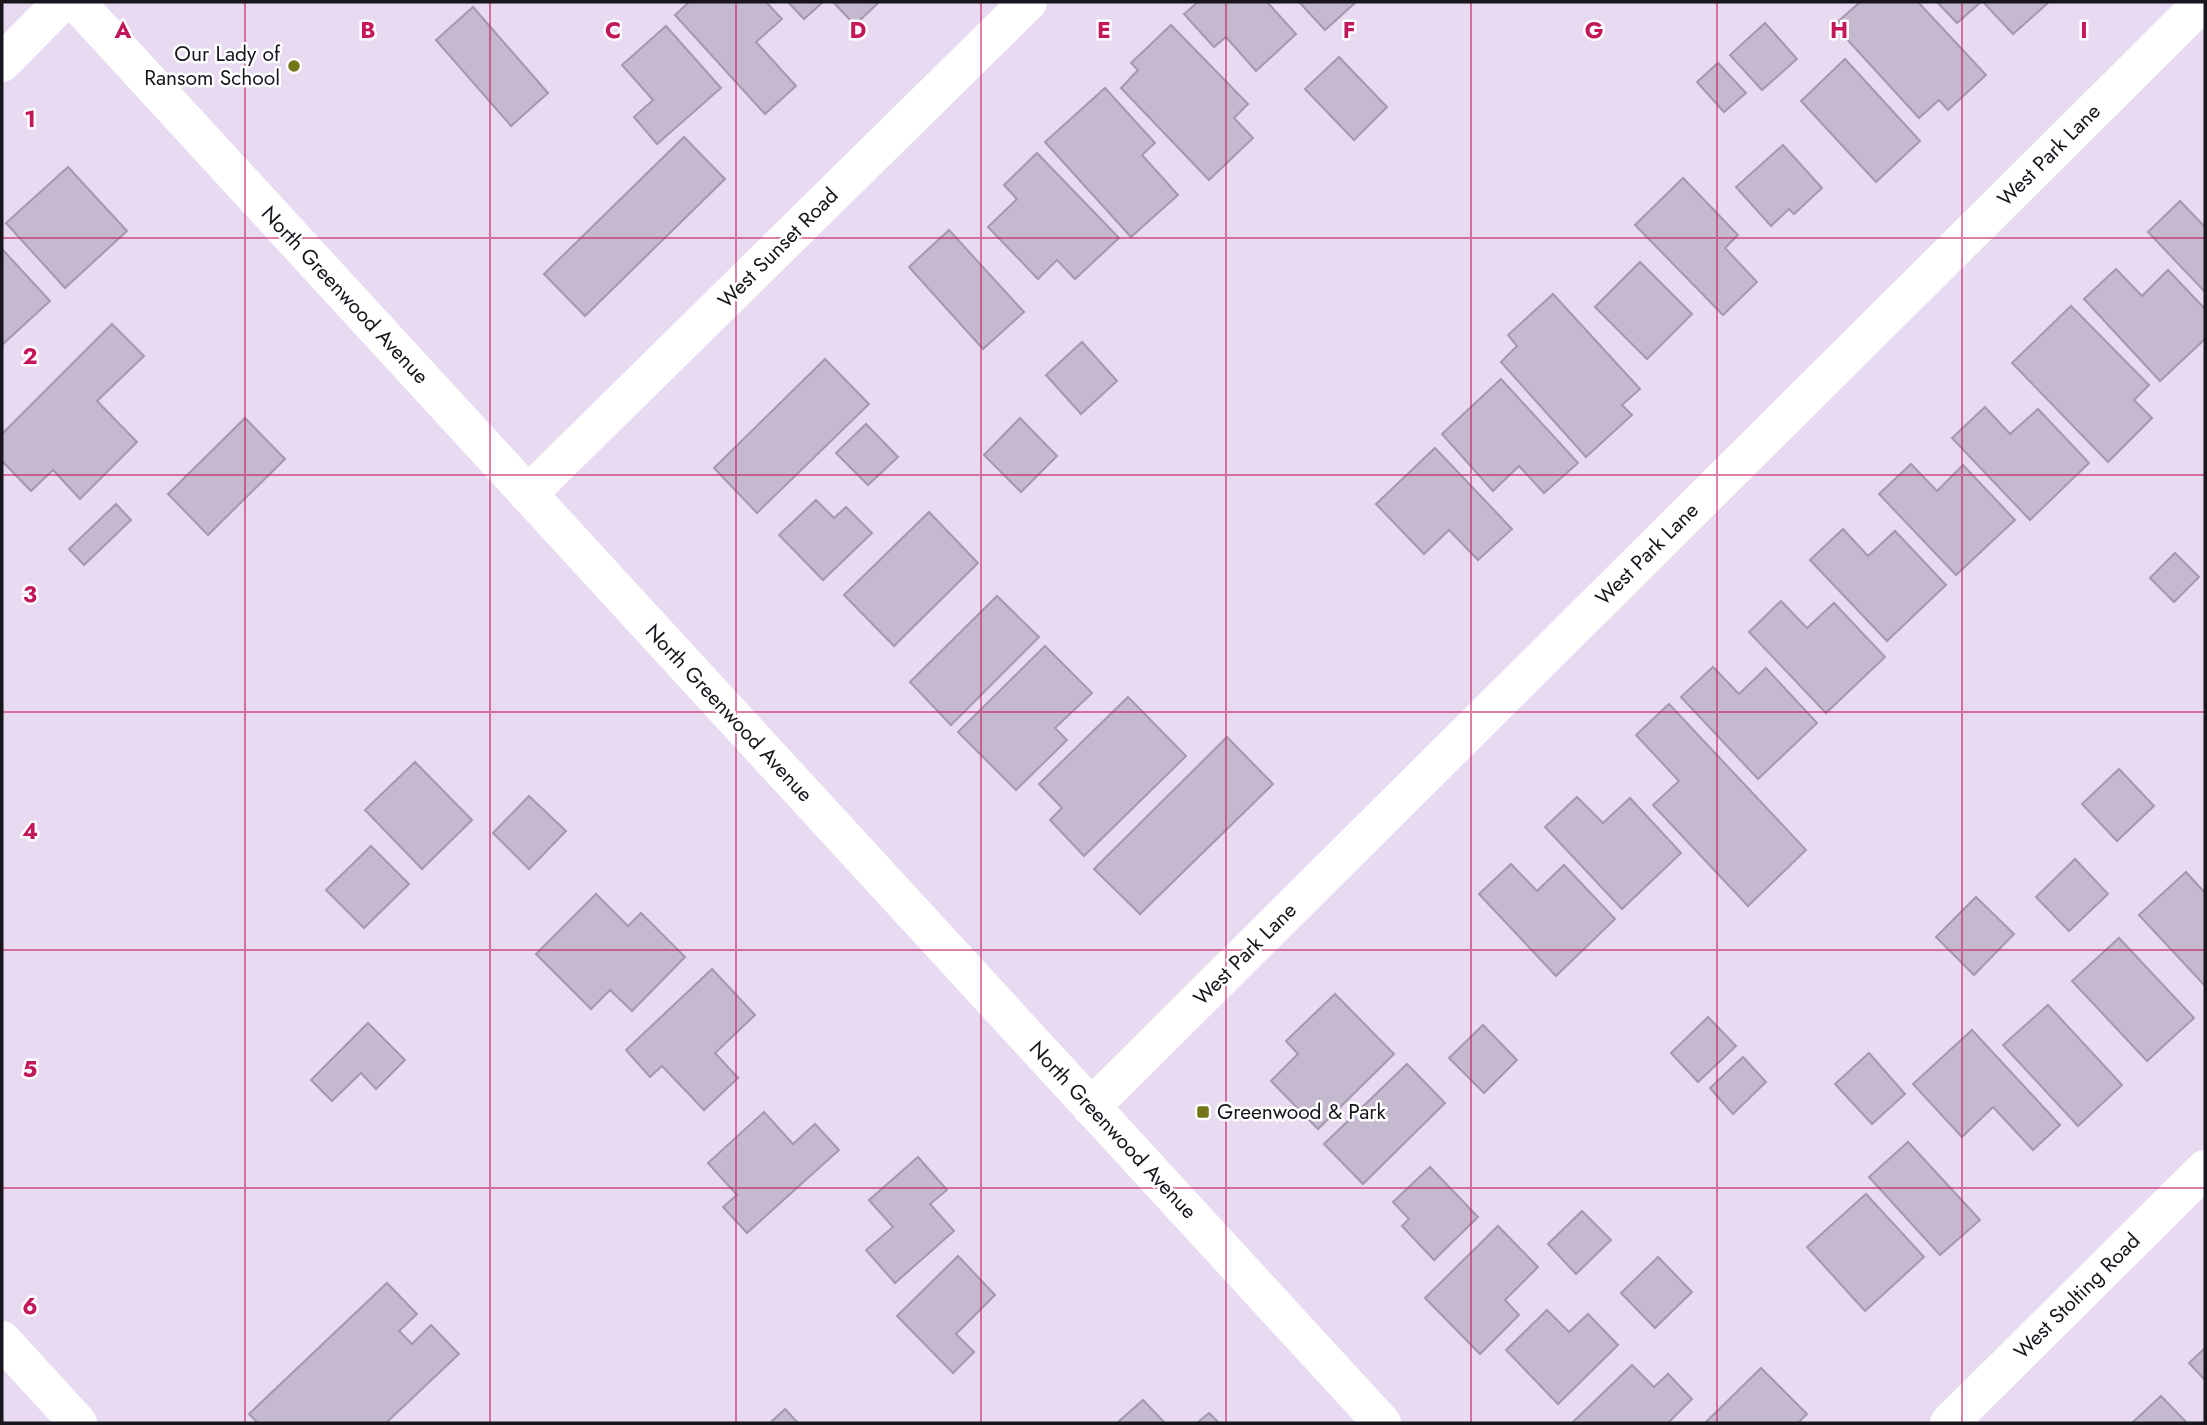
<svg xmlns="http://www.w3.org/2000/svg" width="2207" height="1425" font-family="Jost,sans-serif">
  <rect width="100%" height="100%" fill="#e7daf1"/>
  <g fill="#c5b9d0" stroke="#a498ae" stroke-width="2">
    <polygon points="689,2 766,2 782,19 756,42 796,86 765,114 675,15"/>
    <polygon points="788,2 823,2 804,19"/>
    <polygon points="833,2 879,2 855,25"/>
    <polygon points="1198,2 1267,2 1296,34 1256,71 1226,37 1214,47 1184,14"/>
    <polygon points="1299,2 1356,2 1325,30"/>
    <polygon points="1860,2 1918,2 1986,75 1948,110 1939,100 1919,118 1834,25"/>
    <polygon points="1937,2 1981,2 1957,23"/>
    <polygon points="1983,2 2049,2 2013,34"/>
    <polygon points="473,7 548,93 511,126 436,40"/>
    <polygon points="1765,23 1797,59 1762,90 1730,55"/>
    <polygon points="1171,25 1248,104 1234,118 1253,138 1209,180 1121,88 1138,70 1131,63"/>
    <polygon points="666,26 721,88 657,144 634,117 653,100 622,65"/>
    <polygon points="1339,57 1387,107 1354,140 1305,89"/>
    <polygon points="1845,59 1920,141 1876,182 1801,101"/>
    <polygon points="1718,63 1746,93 1724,112 1697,82"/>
    <polygon points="1105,88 1155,143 1142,155 1178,195 1131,237 1045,142"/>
    <polygon points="684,137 725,179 585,316 544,274"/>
    <polygon points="1783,145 1822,188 1794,214 1789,209 1771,226 1736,187"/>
    <polygon points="1037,153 1119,238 1075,279 1057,260 1038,279 988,227 1017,199 1004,185"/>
    <polygon points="68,167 127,231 65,288 6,223"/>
    <polygon points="1683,178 1738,235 1725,248 1757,282 1723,315 1635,225"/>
    <polygon points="2180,201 2205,227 2205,292 2148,232"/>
    <polygon points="949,230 1024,312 983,349 909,267"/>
    <polygon points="2,249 50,301 2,345"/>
    <polygon points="1640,262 1692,314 1647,359 1595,307"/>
    <polygon points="2116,269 2142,296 2168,270 2205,309 2205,339 2160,381 2084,299"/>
    <polygon points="1553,294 1640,389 1622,405 1632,415 1586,457 1501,362 1517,346 1508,335"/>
    <polygon points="2071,306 2149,385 2134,400 2152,418 2108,462 2012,363"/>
    <polygon points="112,324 144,356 97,401 137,442 80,499 53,470 31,491 2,461 2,434"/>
    <polygon points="1082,342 1117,381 1081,414 1046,375"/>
    <polygon points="825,359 869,404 757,513 714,468"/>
    <polygon points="1501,379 1578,463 1544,493 1519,466 1493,491 1442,434"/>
    <polygon points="1985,407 2010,434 2038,409 2089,463 2030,520 1952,438"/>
    <polygon points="245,418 285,459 208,535 168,494"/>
    <polygon points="1020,418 1057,456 1021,492 984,455"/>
    <polygon points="866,424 898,457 868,485 836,453"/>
    <polygon points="1435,448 1512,529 1478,560 1449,530 1424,554 1376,504"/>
    <polygon points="1911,464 1937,491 1963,465 2015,520 1956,575 1879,494"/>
    <polygon points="816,500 834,518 846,507 872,533 823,580 779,535"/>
    <polygon points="116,504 131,520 84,565 69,549"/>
    <polygon points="929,512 978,563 894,646 844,595"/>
    <polygon points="1843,529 1868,556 1895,531 1946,585 1887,641 1810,560"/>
    <polygon points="2175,553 2199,577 2174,602 2150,578"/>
    <polygon points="997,596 1039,637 951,725 910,682"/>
    <polygon points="1781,601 1807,628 1834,603 1885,657 1826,713 1749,632"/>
    <polygon points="1045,646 1092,693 1055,728 1067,740 1016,790 958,732"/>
    <polygon points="1713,667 1739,694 1766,668 1817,723 1758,779 1681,697"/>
    <polygon points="1128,697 1186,756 1084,856 1050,820 1062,808 1039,784"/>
    <polygon points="1669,704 1806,850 1748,906 1653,805 1679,781 1636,735"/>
    <polygon points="1227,737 1273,784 1140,914 1094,869"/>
    <polygon points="415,762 472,820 422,869 365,810"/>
    <polygon points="2119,769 2154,806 2117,841 2082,804"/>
    <polygon points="529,796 566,831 529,869 493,833"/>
    <polygon points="1577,797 1603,823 1630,798 1681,853 1622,909 1545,827"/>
    <polygon points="371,846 409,884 364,928 326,890"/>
    <polygon points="2075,859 2108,894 2069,931 2036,897"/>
    <polygon points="1511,864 1537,891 1564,865 1615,919 1556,976 1479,894"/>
    <polygon points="2186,872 2205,893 2205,986 2139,915"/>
    <polygon points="596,894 628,926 641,913 685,957 632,1011 610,990 591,1009 536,954"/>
    <polygon points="1976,897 2014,934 1974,975 1936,937"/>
    <polygon points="2119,938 2194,1018 2147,1061 2072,981"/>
    <polygon points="712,969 755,1015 715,1053 738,1078 704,1110 662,1066 650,1077 626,1050"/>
    <polygon points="1335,994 1394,1054 1318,1129 1271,1081 1298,1054 1286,1041"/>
    <polygon points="2048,1005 2122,1085 2078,1126 2003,1045"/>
    <polygon points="1708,1017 1736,1046 1698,1082 1671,1053"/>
    <polygon points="368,1023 405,1060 376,1089 361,1073 332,1101 311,1080"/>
    <polygon points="1483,1025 1517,1060 1484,1093 1449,1058"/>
    <polygon points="1972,1030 2060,1125 2033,1150 1993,1107 1962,1137 1913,1084"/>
    <polygon points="1869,1053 1905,1094 1872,1124 1835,1084"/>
    <polygon points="1743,1057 1766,1082 1733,1114 1710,1088"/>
    <polygon points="1407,1064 1445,1103 1363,1184 1324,1144"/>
    <polygon points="764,1112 793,1144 815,1124 839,1150 747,1233 723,1207 737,1195 708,1163"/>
    <polygon points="1908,1142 1980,1220 1940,1255 1869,1177"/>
    <polygon points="918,1157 947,1190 930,1204 954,1231 895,1283 866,1250 893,1227 869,1200"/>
    <polygon points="1430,1167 1478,1217 1434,1260 1402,1226 1409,1219 1393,1202"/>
    <polygon points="1866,1194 1924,1257 1865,1311 1807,1247"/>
    <polygon points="1582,1211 1611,1240 1576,1274 1548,1244"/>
    <polygon points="1498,1226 1538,1267 1505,1300 1519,1315 1480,1354 1425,1298"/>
    <polygon points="958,1256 995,1295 956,1334 974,1352 953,1373 897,1316"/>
    <polygon points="1658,1257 1692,1292 1655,1328 1621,1293"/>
    <polygon points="387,1283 417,1314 399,1331 412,1344 431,1325 459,1354 386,1423 258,1423 249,1414"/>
    <polygon points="1547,1310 1569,1332 1588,1314 1618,1345 1558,1404 1506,1350"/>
    <polygon points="2205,1348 2205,1380 2189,1363"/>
    <polygon points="1632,1365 1654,1387 1668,1374 1692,1399 1668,1423 1572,1423"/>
    <polygon points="1761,1368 1807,1414 1798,1423 1705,1423"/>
    <polygon points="2161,1396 2187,1423 2132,1423"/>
    <polygon points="1143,1400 1165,1423 1117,1423"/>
    <polygon points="785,1409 798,1423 770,1423"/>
    <polygon points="1209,1413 1219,1423 1197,1423"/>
  </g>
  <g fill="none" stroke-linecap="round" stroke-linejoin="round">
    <g stroke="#fff" stroke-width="38">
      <polyline points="2,63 62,2"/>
      <polyline points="528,494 1028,2"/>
      <polyline points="1091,1107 2203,2"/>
      <polyline points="2,1340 78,1423"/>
      <polyline points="1949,1423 2205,1169"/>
    </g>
    <polyline stroke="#fff" stroke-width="38" points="76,2 1382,1423"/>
  </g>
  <path fill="none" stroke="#c2185b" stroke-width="2" stroke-opacity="0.55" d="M 245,2 L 245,1423M 490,2 L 490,1423M 736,2 L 736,1423M 981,2 L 981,1423M 1226,2 L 1226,1423M 1471,2 L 1471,1423M 1717,2 L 1717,1423M 1962,2 L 1962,1423M 2,238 L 2205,238M 2,475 L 2205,475M 2,712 L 2205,712M 2,950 L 2205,950M 2,1188 L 2205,1188"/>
  <g fill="#75751a" stroke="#fff" stroke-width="2.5">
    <circle cx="294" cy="66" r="7"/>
    <rect x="1196" y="1105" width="14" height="14" rx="3.5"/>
  </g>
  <g text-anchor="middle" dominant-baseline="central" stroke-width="5" stroke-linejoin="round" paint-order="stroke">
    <g font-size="21" fill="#19151d" stroke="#fff" text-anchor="end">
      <text x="280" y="54">Our Lady of<tspan x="280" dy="24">Ransom School</tspan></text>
      <text x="1217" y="1112" text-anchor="start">Greenwood &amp; Park</text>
    </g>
    <g font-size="21" fill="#19151d" stroke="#fff">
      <text transform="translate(2049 155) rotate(-45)">West Park Lane</text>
      <text transform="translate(778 248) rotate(-45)">West Sunset Road</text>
      <text transform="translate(345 295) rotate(47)">North Greenwood Avenue</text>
      <text transform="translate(1647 554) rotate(-45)">West Park Lane</text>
      <text transform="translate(729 713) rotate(47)">North Greenwood Avenue</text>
      <text transform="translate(1245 954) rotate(-45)">West Park Lane</text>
      <text transform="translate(1113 1130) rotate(47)">North Greenwood Avenue</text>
      <text transform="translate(2077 1296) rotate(-45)">West Stolting Road</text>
    </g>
  </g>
  <g font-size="23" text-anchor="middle" font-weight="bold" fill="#c2185b" stroke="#fff" stroke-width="5" stroke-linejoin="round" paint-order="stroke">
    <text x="123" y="38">A</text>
    <text x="368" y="38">B</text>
    <text x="613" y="38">C</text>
    <text x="858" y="38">D</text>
    <text x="1104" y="38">E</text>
    <text x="1349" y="38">F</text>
    <text x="1594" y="38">G</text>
    <text x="1839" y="38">H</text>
    <text x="2084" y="38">I</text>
    <text x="30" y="127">1</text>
    <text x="30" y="364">2</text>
    <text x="30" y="602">3</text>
    <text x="30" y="839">4</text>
    <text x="30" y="1077">5</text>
    <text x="30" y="1314">6</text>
  </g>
  <rect width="2207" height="1425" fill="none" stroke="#19151d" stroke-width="7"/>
</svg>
